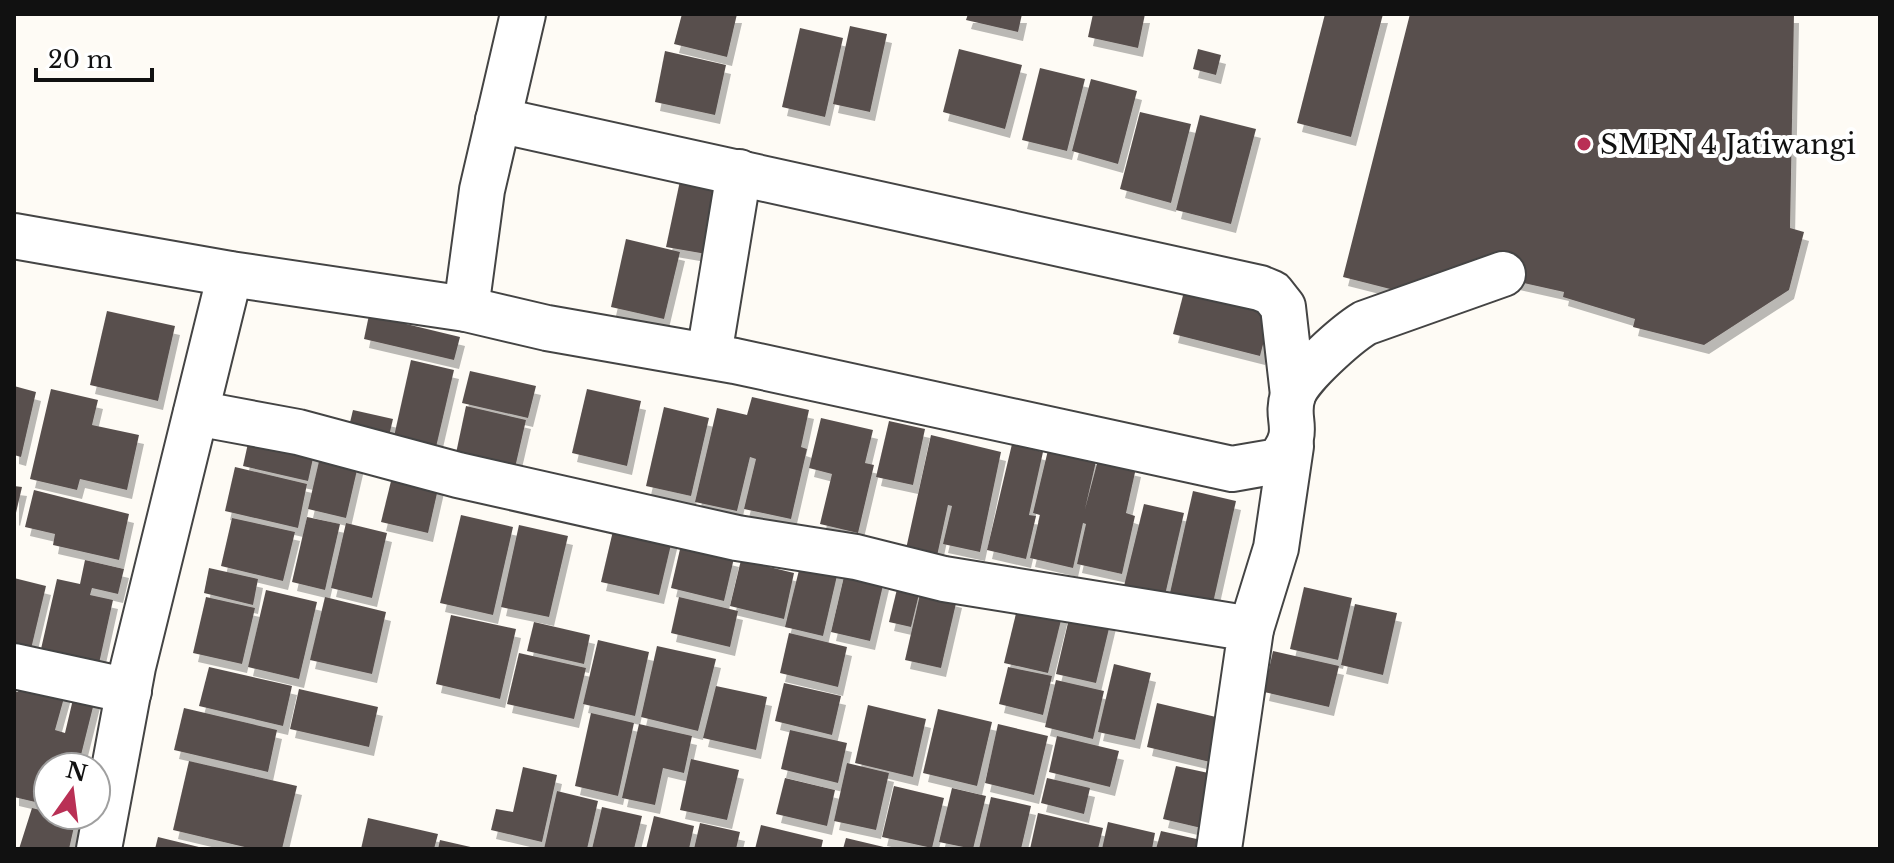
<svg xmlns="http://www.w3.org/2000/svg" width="1894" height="863" font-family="'Libre Baskerville',serif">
  <defs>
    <filter id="shadow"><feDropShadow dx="5" dy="9" stdDeviation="0" flood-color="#0004"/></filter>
  </defs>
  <rect width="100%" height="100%" fill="#fefbf5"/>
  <g fill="#59504e" filter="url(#shadow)">
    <polygon points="682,14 737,14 727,57 674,44"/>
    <polygon points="968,14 1022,14 1018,32 966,20"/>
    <polygon points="1093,14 1145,14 1138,48 1088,37"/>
    <polygon points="1325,14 1383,14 1351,137 1297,123"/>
    <polygon points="1410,14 1794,14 1790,228 1804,232 1789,290 1704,345 1633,327 1635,319 1563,297 1564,292 1487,275 1406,293 1343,277"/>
    <polygon points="850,26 887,34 870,112 833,104"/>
    <polygon points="800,28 843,38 825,117 782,107"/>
    <polygon points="959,49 1022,65 1005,129 943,112"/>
    <polygon points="1198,49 1221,55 1216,75 1193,69"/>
    <polygon points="665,51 726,65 715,115 655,102"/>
    <polygon points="1040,68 1085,79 1067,151 1022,140"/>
    <polygon points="1091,79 1137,91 1118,164 1072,151"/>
    <polygon points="1140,112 1191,124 1171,203 1120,189"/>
    <polygon points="1200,115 1256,129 1231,224 1176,210"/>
    <polygon points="681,176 725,185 712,255 666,247"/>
    <polygon points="626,239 680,252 664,319 611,307"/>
    <polygon points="1187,280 1274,302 1260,356 1173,334"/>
    <polygon points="107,311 175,326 158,401 90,385"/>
    <polygon points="369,315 460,337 454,360 364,339"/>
    <polygon points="411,360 454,370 433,460 391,450"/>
    <polygon points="470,371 536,386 528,418 462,403"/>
    <polygon points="14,386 36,392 21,457 14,455"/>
    <polygon points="51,389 98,400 92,425 139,435 127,490 80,479 77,490 30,479"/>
    <polygon points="587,389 641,401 627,466 572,453"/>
    <polygon points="752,397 809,410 801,447 807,449 791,519 744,509 756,459 750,457 737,511 695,502 717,408 747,415"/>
    <polygon points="466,406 526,420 514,472 455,458"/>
    <polygon points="664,407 709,418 691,496 646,486"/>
    <polygon points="353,410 393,419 385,453 345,443"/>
    <polygon points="821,418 873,430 865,463 874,465 858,533 820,524 832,474 809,468"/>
    <polygon points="889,421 925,429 913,485 876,477"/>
    <polygon points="250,434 315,449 308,481 243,466"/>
    <polygon points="931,435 1001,452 980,552 943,544 952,506 948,505 937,556 906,549"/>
    <polygon points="1012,444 1043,452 1029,515 1036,516 1026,559 987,550"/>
    <polygon points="1049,446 1097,457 1085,509 1098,460 1136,468 1126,513 1135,516 1122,574 1077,564 1086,524 1083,523 1073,568 1030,558 1040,515 1033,513"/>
    <polygon points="322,448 360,457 346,518 308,509"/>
    <polygon points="235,467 307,484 298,528 225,511"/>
    <polygon points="394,469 440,480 428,533 381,522"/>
    <polygon points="14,486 22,487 15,517 14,516"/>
    <polygon points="34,490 129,514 119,560 53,545 55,534 25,527"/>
    <polygon points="1193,491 1236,501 1213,603 1170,593"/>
    <polygon points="1144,504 1184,513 1165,595 1124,586"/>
    <polygon points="461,515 513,527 493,615 440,603"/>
    <polygon points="307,517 340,524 325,590 292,582"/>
    <polygon points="232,518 295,532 283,581 221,566"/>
    <polygon points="616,518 674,532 659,595 601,582"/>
    <polygon points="346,523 387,533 372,598 331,588"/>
    <polygon points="519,525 568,536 549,617 501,607"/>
    <polygon points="681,545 734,558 724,601 671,588"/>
    <polygon points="802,558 839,567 823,636 785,627"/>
    <polygon points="85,560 124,569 118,594 92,588 90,595 113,600 98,668 54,658 55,652 41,649 57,579 80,584"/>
    <polygon points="741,560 794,573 784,619 730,606"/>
    <polygon points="209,568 258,579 253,605 204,593"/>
    <polygon points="845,572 884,581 870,641 831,632"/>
    <polygon points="14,578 46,586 31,649 14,645"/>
    <polygon points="899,581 921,586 911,627 889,622"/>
    <polygon points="1304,587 1352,598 1338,660 1290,649"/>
    <polygon points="266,590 317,602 299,679 248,667"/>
    <polygon points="921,590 957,599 941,668 905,660"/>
    <polygon points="206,597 255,608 242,664 193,653"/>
    <polygon points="325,597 386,612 372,674 310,660"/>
    <polygon points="679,597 738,611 730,647 671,633"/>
    <polygon points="1019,601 1063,612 1048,673 1004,663"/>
    <polygon points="1355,604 1397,613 1383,675 1341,665"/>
    <polygon points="1071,610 1111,620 1096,683 1056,674"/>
    <polygon points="451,615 516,629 500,699 436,684"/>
    <polygon points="534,622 590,635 584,664 527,651"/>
    <polygon points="789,633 847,647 838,687 780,673"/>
    <polygon points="598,640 649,652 635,716 583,704"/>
    <polygon points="657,646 716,659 698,731 641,717"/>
    <polygon points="1273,651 1339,666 1329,707 1264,692"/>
    <polygon points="519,653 586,668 574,719 507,704"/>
    <polygon points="1114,664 1151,673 1135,740 1098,732"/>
    <polygon points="209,667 292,686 283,726 199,706"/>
    <polygon points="1008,667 1052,676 1043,715 999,704"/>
    <polygon points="21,679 69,680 55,730 65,733 74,695 95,699 78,767 48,767 48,805 14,797 14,691 18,692"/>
    <polygon points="1056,680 1104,691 1093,739 1045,727"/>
    <polygon points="784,683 841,696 832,735 775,721"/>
    <polygon points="716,686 767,697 756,750 703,738"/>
    <polygon points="299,689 378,707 369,747 290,729"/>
    <polygon points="1157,703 1237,722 1227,766 1147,747"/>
    <polygon points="868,705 926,719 913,777 855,763"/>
    <polygon points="184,708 277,730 268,772 174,750"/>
    <polygon points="938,709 992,722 977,786 923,773"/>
    <polygon points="591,713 634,723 618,796 575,786"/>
    <polygon points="639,724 692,736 684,773 663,768 655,805 622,798"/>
    <polygon points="998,724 1048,736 1034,795 985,783"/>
    <polygon points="790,730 847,743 838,783 781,769"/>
    <polygon points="1057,736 1119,751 1110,787 1049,772"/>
    <polygon points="691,759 739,770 727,820 680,810"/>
    <polygon points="189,761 297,786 282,849 253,849 173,830"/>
    <polygon points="847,763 889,773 876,830 834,821"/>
    <polygon points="1176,766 1227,777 1214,831 1163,819"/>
    <polygon points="523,767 557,775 542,842 491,830 496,809 513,812"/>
    <polygon points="785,778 835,790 827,826 776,814"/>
    <polygon points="1047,778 1090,788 1084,814 1041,803"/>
    <polygon points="894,786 944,798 932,848 882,837"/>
    <polygon points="952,788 986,796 973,849 939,842"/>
    <polygon points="557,791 598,801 587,849 544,849"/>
    <polygon points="991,797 1031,806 1021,849 979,849"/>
    <polygon points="602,807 642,816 634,849 592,849"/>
    <polygon points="32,808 48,812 48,815 76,818 69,849 19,849"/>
    <polygon points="1038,813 1103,828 1098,849 1030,849"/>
    <polygon points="654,816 694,826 689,849 646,849"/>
    <polygon points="368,818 438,834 434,849 361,849"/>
    <polygon points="1108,822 1155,833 1152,849 1102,849"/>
    <polygon points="700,823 740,832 736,849 694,849"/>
    <polygon points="761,825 823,840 821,849 755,849"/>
    <polygon points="1161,831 1210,842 1208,849 1156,849"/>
    <polygon points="158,837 203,848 203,849 155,849"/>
    <polygon points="846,838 888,848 888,849 843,849"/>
    <polygon points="440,840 475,848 475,849 438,849"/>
  </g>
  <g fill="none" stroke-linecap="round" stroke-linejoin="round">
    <defs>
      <g id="minor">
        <polyline points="498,120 1260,288 1272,293 1283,307 1293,395"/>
        <path d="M 14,236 L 230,274 L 466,309 L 547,328 L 735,361 L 1232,469 L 1278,461 C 1304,429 1284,422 1293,395 C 1300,375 1347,334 1365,323 L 1503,274"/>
        <polyline points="466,309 482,190 523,14"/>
        <polyline points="709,355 739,172"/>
        <polyline points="196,413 298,432 458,475 737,538 856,557 944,579 1251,629 1219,849"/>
        <polyline points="1251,629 1276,548 1291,446"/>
        <polyline points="14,666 129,691"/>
        <polyline points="99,849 133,667 230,274"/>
      </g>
    </defs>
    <use href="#minor" stroke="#444" stroke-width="48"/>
    <use href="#minor" stroke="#fff" stroke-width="44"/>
  </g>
  <circle fill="#b93055" stroke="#fff" stroke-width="3" cx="1584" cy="144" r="8"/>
  <g text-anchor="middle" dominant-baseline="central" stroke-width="8" stroke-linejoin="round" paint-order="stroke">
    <g font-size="28" fill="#111" stroke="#fff" text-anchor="start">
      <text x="1600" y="144">SMPN 4 Jatiwangi</text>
    </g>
  </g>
  <rect width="1894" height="863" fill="none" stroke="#111111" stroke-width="32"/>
  <g transform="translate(72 791) rotate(14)"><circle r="38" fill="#ffffff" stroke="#a0a0a0" stroke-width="2"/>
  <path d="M0-6L14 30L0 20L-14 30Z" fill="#b93055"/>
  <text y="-12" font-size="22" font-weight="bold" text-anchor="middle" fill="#111111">N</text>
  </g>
  <path d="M36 68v12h116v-12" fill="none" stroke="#111111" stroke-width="4"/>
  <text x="48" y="68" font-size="24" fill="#111111" stroke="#ffffff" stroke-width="6" paint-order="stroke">20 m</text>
</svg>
